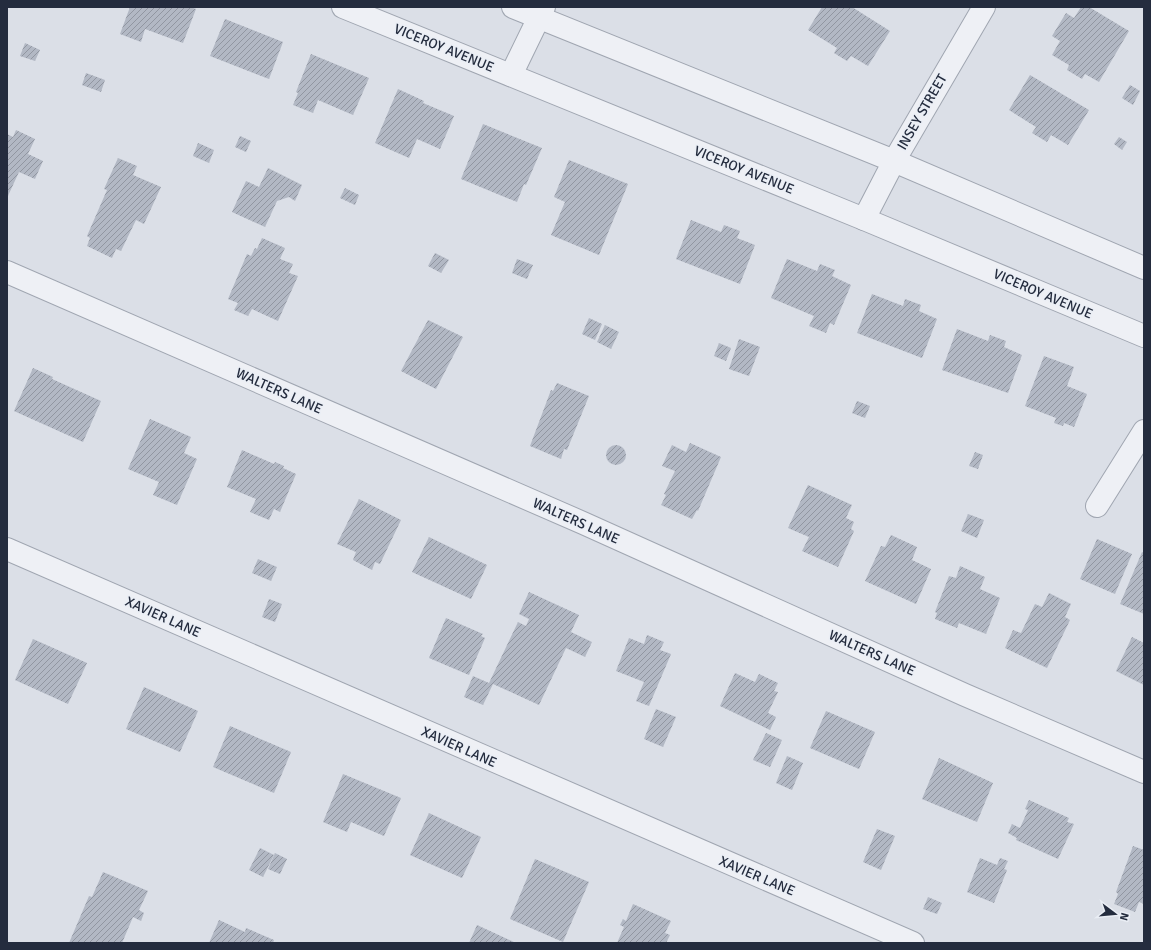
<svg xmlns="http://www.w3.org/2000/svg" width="1151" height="950" font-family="Signika,sans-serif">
  <defs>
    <pattern id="building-hatch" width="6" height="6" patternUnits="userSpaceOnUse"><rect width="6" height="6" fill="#b2b8c4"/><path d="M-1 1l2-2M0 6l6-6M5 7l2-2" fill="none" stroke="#9196a1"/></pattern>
  </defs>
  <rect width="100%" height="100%" fill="#dbdfe7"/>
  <g fill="url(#building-hatch)">
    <polygon points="130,7 191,7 196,9 183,43 145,29 141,42 120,34"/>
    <polygon points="822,7 852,7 890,31 868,66 851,56 847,61 834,53 837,48 808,30"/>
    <polygon points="1081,7 1089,7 1129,31 1099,82 1085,74 1082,79 1067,70 1069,65 1052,55 1060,41 1052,36 1066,13 1074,18"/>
    <polygon points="225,19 283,42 269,79 210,56"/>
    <polygon points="25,43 40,50 35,61 20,56"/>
    <polygon points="311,54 369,78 353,115 318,100 313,113 293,105 298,93 296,92"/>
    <polygon points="86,73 105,80 101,92 82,85"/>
    <polygon points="1030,75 1089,110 1068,145 1051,135 1047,142 1032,133 1036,127 1009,110"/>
    <polygon points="1130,85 1140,91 1133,105 1122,98"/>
    <polygon points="398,89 424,101 423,103 454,116 440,149 417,139 409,158 375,143"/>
    <polygon points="483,124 542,148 526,185 524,184 517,202 461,179"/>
    <polygon points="16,130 35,139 28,154 43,161 35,179 19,172 7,198 7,134 13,137"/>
    <polygon points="240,136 251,141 246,152 235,147"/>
    <polygon points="1119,137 1127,142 1122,150 1114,144"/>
    <polygon points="198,143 214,150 209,163 193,156"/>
    <polygon points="118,158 137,166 133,175 161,187 144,224 136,220 121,251 116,249 112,258 87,246 90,238 87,236 107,190 104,189"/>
    <polygon points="569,160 628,184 599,255 551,235 565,202 554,197"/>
    <polygon points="268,168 302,185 295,201 289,197 277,201 265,227 232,212 246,181 259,187"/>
    <polygon points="345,188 359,195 355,205 340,198"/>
    <polygon points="691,220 721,232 724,225 740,231 737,238 755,245 740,284 676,259"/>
    <polygon points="262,238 285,248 280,259 293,264 289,273 298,276 278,321 252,309 248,316 234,310 238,303 228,299 247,254 251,256 255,248 257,249"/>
    <polygon points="435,253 449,260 441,273 428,266"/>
    <polygon points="517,259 533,265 527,279 512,273"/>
    <polygon points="787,259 817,271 820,264 835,270 832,276 851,285 834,325 830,323 826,333 809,326 814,316 771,298"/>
    <polygon points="872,294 903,306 905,299 921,305 919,311 937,319 922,358 857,333"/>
    <polygon points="589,318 602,324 595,340 582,334"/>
    <polygon points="428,320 463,337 436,389 401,371"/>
    <polygon points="605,325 619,332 611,349 597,342"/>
    <polygon points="957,329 988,341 990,335 1006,341 1004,347 1022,355 1008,393 942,370"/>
    <polygon points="739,339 760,347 749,376 729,369"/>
    <polygon points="719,343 731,348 726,361 714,356"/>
    <polygon points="1044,356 1074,367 1067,386 1087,394 1074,427 1064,423 1063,426 1054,423 1056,418 1025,406"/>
    <polygon points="33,368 53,377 52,379 101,401 83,442 14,411"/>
    <polygon points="557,383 589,396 567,450 564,449 561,459 530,446 551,390 553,391"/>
    <polygon points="857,401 870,406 865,418 852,413"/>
    <polygon points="150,419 191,437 184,453 197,459 177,505 153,495 159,482 128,469"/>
    <polygon points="690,443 721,457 698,511 697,510 692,519 661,505 666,495 664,494 675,471 662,466 672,445 686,452"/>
    <circle cx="616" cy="455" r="10"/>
    <polygon points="242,450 274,464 275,462 284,466 283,468 296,474 280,512 274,509 269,520 250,512 256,499 227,487"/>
    <polygon points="975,452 983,455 978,469 969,466"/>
    <polygon points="808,485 852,505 846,518 854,522 851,529 854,531 838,567 802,551 809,537 788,528"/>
    <polygon points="359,499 401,520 380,564 375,562 372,570 353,560 356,552 337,544"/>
    <polygon points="968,514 984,520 977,538 961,531"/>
    <polygon points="891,535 917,547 912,560 931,569 916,604 865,581 881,546 885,547"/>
    <polygon points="429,537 487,565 471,599 412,572"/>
    <polygon points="1097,539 1132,554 1115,594 1080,579"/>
    <polygon points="1142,552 1144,553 1144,614 1120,604"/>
    <polygon points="258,559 277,567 271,581 252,573"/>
    <polygon points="960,566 985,577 980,589 1000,598 986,634 959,623 957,628 935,619 937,613 935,612 949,576 956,578"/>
    <polygon points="529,592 579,615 571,632 592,642 585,657 566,648 539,705 493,684 483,705 464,697 473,676 489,683 518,622 526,626 529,619 519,614"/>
    <polygon points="1049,593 1071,604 1065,617 1070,620 1047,668 1005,648 1013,630 1021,633 1035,604 1042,607"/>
    <polygon points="269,599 282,604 275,622 262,617"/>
    <polygon points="446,618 483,634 481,636 485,638 469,675 429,658"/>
    <polygon points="647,635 664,642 660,650 671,654 649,706 636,701 644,682 616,671 629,638 644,644"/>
    <polygon points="1132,637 1144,643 1144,685 1116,671"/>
    <polygon points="33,639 87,663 68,704 15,680"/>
    <polygon points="735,673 755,682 759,674 778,683 774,691 778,692 768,713 776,717 770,730 720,706"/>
    <polygon points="144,687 198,711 180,752 126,729"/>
    <polygon points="656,709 676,717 663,747 644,739"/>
    <polygon points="826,711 875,732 859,769 810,748"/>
    <polygon points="230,726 291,752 274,793 213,767"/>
    <polygon points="766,733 782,740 770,767 753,760"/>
    <polygon points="787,756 803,763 792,790 776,783"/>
    <polygon points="939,758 993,783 977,822 922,799"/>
    <polygon points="343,774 401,798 384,836 351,822 347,832 323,822"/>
    <polygon points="1029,800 1069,818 1067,822 1074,824 1058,859 1016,840 1017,838 1008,833 1012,824 1020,828 1028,810 1025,809"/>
    <polygon points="429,813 481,837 462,878 410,855"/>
    <polygon points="877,829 895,836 881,870 863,862"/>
    <polygon points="1133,846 1144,850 1144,904 1139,902 1135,912 1114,904 1118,894 1116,892"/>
    <polygon points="260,848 274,855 263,877 249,870"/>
    <polygon points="275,853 287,859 280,874 268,869"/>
    <polygon points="980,858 997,865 1000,858 1008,861 1004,869 1007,870 994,903 967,892"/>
    <polygon points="535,859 589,882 563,942 510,919"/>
    <polygon points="103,872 148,891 139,910 144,913 141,921 133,917 122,943 69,943 89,896 92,897"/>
    <polygon points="928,897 942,903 937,914 923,909"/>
    <polygon points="633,904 671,921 665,933 670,935 666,943 617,943 624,927 620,925 623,919 626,921"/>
    <polygon points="219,920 245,932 246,928 274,940 273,943 209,943"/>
    <polygon points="477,925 516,943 469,943"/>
  </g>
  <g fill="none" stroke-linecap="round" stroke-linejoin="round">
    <defs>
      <g id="minor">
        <polyline points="343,7 864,219 1144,336"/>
        <polyline points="513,7 894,161 1144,268"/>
        <polyline points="511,75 544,7"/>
        <polyline points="864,219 894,161 984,7"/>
        <polyline points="7,272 583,523 965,695 1144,772"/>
        <polyline points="1097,506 1144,431"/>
        <polyline points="7,549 913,943"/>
      </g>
    </defs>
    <use href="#minor" stroke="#a0a6b1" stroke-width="24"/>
    <use href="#minor" stroke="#eef0f5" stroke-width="22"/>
  </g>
  <g text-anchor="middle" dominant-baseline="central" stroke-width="3" stroke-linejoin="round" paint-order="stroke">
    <g font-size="14" fill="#242c3e" stroke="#eaeef5">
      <text transform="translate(444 48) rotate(22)">VICEROY AVENUE</text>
      <text transform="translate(922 112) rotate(-60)">INSEY STREET</text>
      <text transform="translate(744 170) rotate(22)">VICEROY AVENUE</text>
      <text transform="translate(1043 294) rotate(23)">VICEROY AVENUE</text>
      <text transform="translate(279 391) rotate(24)">WALTERS LANE</text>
      <text transform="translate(576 521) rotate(24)">WALTERS LANE</text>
      <text transform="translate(163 617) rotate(24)">XAVIER LANE</text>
      <text transform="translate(872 653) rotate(24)">WALTERS LANE</text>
      <text transform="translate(459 747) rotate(24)">XAVIER LANE</text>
      <text transform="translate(757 876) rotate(23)">XAVIER LANE</text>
    </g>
  </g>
  <rect width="1151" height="950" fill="none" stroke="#242c3e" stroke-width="16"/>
  <g transform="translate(1115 914) rotate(106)" stroke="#eaeef5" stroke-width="3" paint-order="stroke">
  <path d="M0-3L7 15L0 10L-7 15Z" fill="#242c3e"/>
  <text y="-6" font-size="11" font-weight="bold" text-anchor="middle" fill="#242c3e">N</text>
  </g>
</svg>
